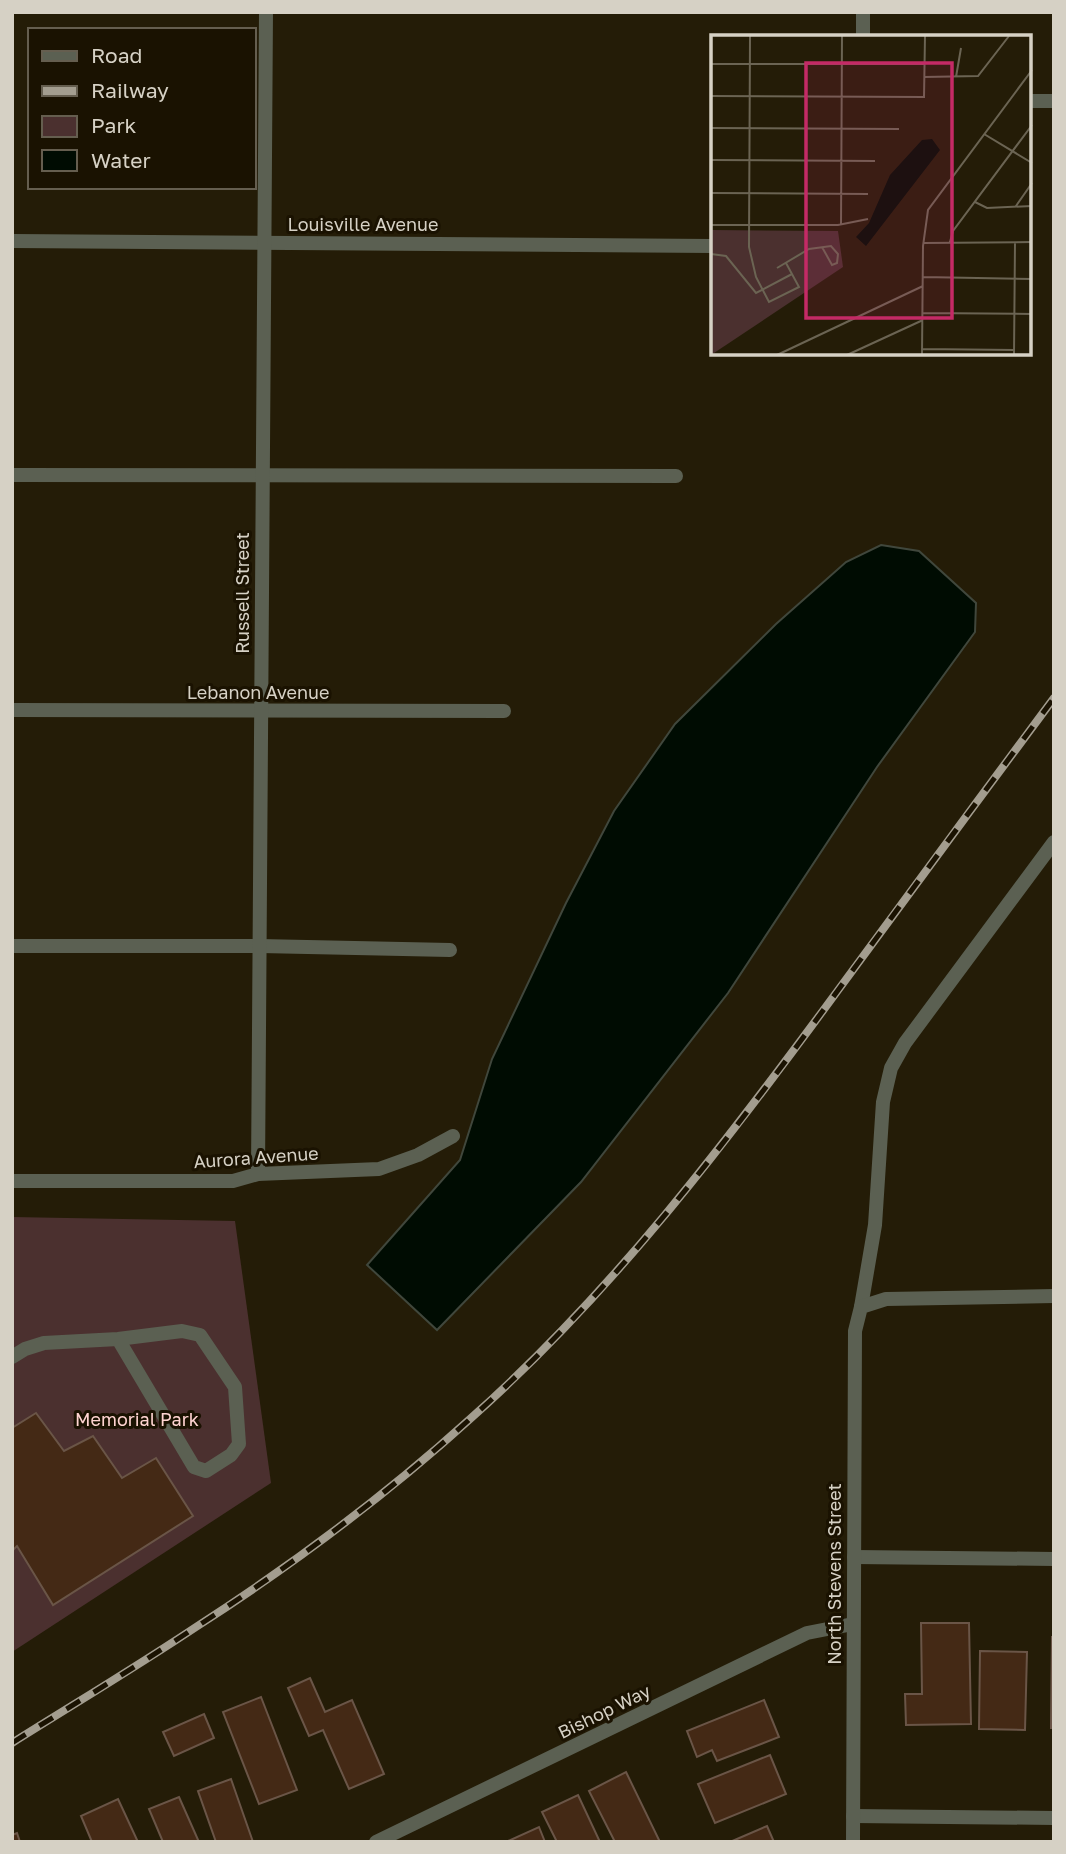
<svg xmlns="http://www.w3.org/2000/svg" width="1066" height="1854" font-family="'Golos Text',sans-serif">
  <rect width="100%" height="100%" fill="#241c07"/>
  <polygon fill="#4b302f" points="12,1217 235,1221 271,1483 12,1652"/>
  <polygon fill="#000c02" stroke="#40473c" stroke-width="2" points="881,545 919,551 976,603 975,632 877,767 728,993 581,1182 437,1330 367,1265 460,1160 492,1059 566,903 614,811 675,724 776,624 846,562"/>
  <g fill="#442915" stroke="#6a5547" stroke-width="2">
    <polygon points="36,1413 64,1451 93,1436 122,1478 156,1458 193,1516 53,1605 17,1546 12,1551 12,1428"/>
    <polygon points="921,1623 969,1623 971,1724 906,1725 905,1694 922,1694"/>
    <polygon points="1052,1637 1054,1637 1054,1728 1051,1728"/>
    <polygon points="980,1651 1027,1652 1025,1730 979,1729"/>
    <polygon points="310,1678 325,1712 352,1700 384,1774 349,1789 323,1730 309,1736 288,1688"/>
    <polygon points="261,1697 297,1790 259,1804 223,1712"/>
    <polygon points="764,1700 779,1737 717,1761 712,1750 697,1757 687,1731"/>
    <polygon points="204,1714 214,1738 174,1756 163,1732"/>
    <polygon points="770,1755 786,1794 715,1823 698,1784"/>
    <polygon points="626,1772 660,1842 615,1842 589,1791"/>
    <polygon points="231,1779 253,1842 216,1842 198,1791"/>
    <polygon points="578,1795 600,1842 557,1842 542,1812"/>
    <polygon points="179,1797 199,1842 163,1842 149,1809"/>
    <polygon points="118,1799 138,1842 92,1842 81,1816"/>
    <polygon points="767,1826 774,1842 730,1842"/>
    <polygon points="539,1827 545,1842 506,1842"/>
    <polygon points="17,1833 20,1842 12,1842 12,1835"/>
  </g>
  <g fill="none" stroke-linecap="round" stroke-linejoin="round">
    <g stroke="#5b6052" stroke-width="14">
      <polyline points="1029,101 1054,101"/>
      <polyline points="12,475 676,476"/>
      <polyline points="12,946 260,946 450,950"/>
      <polyline points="861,1307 875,1225 883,1102 891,1068 905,1043 1054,842"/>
      <polyline points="12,1357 25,1349 44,1343 118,1339 182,1331 200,1335 235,1387 239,1444 231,1455 206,1471 194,1467 118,1339"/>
      <polyline points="854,1557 1054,1559"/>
    </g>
    <g stroke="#5b6052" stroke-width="14">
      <polyline points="863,37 863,12"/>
      <polyline points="12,241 712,246"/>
      <polyline points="12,710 504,711"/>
      <polyline points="258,1174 266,12"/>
      <polyline points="12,1181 233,1181 258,1174 379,1169 418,1155 453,1136"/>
      <polyline points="853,1816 1054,1818"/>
      <polyline points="376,1842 807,1633 853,1624"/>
      <polyline points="853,1842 855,1331 861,1307 886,1299 1054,1296"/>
    </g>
    <defs>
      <path id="rail" d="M 12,1743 C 74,1704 136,1667 196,1627 C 292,1565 385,1496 470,1419 C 611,1294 725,1144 836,993 C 908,895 981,796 1054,698"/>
    </defs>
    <use href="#rail" stroke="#a39d8f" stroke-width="8"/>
    <use href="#rail" stroke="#1a1201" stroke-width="5" stroke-dasharray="16" stroke-linecap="butt"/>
  </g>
  <g text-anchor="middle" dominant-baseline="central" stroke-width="6" stroke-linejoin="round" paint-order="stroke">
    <g font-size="18" fill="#d6d1c5" stroke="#1a1201">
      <text x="363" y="224">Louisville Avenue</text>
      <text transform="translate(242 593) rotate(-90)">Russell Street</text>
      <text x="258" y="692">Lebanon Avenue</text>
      <text transform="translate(256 1157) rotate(-4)">Aurora Avenue</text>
      <text transform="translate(834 1574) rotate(-90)">North Stevens Street</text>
      <text transform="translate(604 1711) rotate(-26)">Bishop Way</text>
    </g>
    <g font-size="18" fill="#ffd4d1" stroke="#1a1201">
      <text x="137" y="1419">Memorial Park</text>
    </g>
  </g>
  <g transform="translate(711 35)">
    <rect width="320" height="320" fill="#241c07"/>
    <path d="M 0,195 L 127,196 L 132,232 L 0,320 Z" fill="#4b302f"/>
    <path d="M 221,104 L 229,115 L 155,211 L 145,202 L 158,188 L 179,140 L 211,105 Z" fill="#000c02"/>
    <path fill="none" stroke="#6b6453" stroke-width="2" d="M 39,1 L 38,212 L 45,242 L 58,267 L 88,252 L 75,228M 0,29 L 213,29M 213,42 L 267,41 L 298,1M 245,42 L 250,13M 0,61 L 213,62 L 214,1M 0,93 L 188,94M 273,99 L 321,128M 0,125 L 164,126M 0,158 L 157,159M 264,167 L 276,173 L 321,171M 305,171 L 321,148M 0,190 L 127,190 L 157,184M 130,190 L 131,1M 239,207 L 242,196 L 321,90M 213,208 L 321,207M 0,219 L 15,221 L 45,258 L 81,239M 66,233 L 98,214 L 120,211 L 127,219 L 126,228 L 121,230 L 111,212M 212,242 L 321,244M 212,278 L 321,279M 211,314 L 303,315M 66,320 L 212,251M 136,320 L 212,285M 211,320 L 212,211 L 217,175 L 321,35M 303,320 L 304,207"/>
    <path fill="#c42a66" fill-opacity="0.15" stroke="#c42a66" stroke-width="3.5" d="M 95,28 L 241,28 L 241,283 L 95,283 Z"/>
    <rect width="320" height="320" fill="none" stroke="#d6d1c5" stroke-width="3.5"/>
  </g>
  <rect width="1066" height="1854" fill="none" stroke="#d6d1c5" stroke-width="28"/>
  <rect x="28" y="28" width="228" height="161" fill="#1a1201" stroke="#655e4f" stroke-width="2"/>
  <rect x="42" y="51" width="35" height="10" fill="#5b6052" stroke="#655e4f" stroke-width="2"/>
  <text x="91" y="63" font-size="21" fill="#d6d1c5">Road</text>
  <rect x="42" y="86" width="35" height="10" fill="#a39d8f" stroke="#655e4f" stroke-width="2"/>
  <text x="91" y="98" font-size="21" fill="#d6d1c5">Railway</text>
  <rect x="42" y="116" width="35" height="21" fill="#4b302f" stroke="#655e4f" stroke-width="2"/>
  <text x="91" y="133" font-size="21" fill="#d6d1c5">Park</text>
  <rect x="42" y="150" width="35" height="21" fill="#000c02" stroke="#655e4f" stroke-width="2"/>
  <text x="91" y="168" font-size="21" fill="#d6d1c5">Water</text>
</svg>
